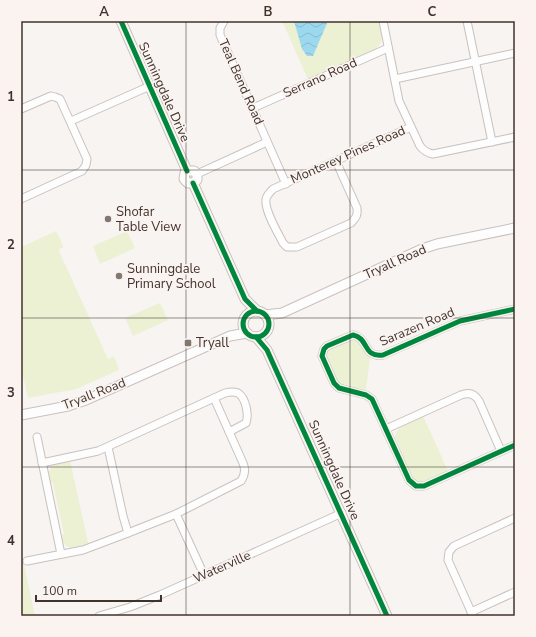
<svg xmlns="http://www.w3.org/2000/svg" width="536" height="637" font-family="'Nunito Sans',sans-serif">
  <defs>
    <pattern id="water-waves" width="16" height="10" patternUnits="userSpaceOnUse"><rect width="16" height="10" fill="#9dd9ee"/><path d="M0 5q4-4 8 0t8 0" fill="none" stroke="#8bc"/></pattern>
  </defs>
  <rect width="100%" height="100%" fill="#f8f4f2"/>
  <g fill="#ecf1d4">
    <path d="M 282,21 L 379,21 C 381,31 386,42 375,49 L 308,79 Z"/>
    <polygon points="56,231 64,247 59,249 59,251 108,359 114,356 119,370 76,389 28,398 21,367 21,247"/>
    <polygon points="127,231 135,248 100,264 93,246"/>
    <polygon points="160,303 168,320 133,336 125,318"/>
    <polygon points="350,339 358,341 364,352 370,358 366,390 342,385 337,382 326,356 329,349"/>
    <path d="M 423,416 L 448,471 L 422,482 L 416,481 L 412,478 L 395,437 C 397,424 413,421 423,416 Z"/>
    <path d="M 70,460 L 88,543 C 76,547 65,553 61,536 L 64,534 L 53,483 L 50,482 C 46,464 56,464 70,460 Z"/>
    <polygon points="21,550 35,616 21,616"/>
  </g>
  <polygon fill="url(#water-waves)" points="294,21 328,21 313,56 307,56 302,49"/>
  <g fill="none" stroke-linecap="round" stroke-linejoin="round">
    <defs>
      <g id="street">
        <polyline points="224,21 220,28 220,35 286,184"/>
        <path d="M 383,21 L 399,101 L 420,146 C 424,151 427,153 433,154 L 515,137"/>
        <polyline points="467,21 492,142"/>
        <polyline points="395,79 515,53"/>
        <polyline points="253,108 388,48"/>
        <polyline points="21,109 51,96 55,97 60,99 87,159 86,165 82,171 21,199"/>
        <polyline points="71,121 150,86"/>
        <path d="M 336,161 L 357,208 C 358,215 356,218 351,223 L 297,247 L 287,247 L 283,243 C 278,233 264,210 266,199 C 267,195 270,192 273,189 L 411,127"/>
        <polyline points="197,174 267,142"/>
        <path d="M 515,309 L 460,321 L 383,355 C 363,358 369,338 353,335 L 327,346 L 324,349 L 322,356 L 334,383 L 339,388 L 366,395 L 372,399 L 409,480 L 416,486 L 424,486 L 515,445"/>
        <path d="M 386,429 L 461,395 C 469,392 475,394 479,401 L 501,451"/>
        <polyline points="37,437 61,554"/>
        <polyline points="108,447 123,516 128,533"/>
        <path d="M 42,463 L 98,451 L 225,393 C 229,392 233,391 238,393 C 246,398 249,415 246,423 L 229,432"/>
        <polyline points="176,514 204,575"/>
        <path d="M 27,561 L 83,550 L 128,533 L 176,514 L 241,481 C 245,475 246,470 243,463 L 214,398"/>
        <polyline points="471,612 515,592"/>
        <polyline points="99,616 130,607 160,595 342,513"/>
        <polyline points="473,616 448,560 449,552 454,546 515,518"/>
      </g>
      <g id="secondary">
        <polyline points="121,21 187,171"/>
        <polyline points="187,171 194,171 197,174 197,180 193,183"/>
        <polyline points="187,171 185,173 184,179 188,183 193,183"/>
        <polyline points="193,183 245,299 257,311"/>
        <circle cx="256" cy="324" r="13"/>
        <polyline points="265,315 282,313 422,249 437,244 515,228"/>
        <polyline points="256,337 267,350 387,616"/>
        <polyline points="21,415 68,406 86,400 230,336 247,333"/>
      </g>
    </defs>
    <use href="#street" stroke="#c9c1bd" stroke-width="9"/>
    <use href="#secondary" stroke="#c9c1bd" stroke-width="11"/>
    <use href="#street" stroke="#fefdfd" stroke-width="7"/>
    <use href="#secondary" stroke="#fefdfd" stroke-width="9"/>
    <defs>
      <g id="cycleway">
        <polyline points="121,21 187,171"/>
        <polyline points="193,183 245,299 257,311"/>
        <path d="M 515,309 L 460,321 L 383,355 C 363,358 369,338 353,335 L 327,346 L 324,349 L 322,356 L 334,383 L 339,388 L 366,395 L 372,399 L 409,480 L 416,486 L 424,486 L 515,445"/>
        <circle cx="256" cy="324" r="13"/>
        <polyline points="256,337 267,350 387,616"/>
      </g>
    </defs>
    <use href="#cycleway" stroke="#faf3f0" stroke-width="8"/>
    <use href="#cycleway" stroke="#00873e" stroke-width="5"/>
  </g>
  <path fill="none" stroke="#40332c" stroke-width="1" stroke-opacity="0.55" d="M 186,21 L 186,616M 350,21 L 350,616M 21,170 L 515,170M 21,318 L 515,318M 21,467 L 515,467"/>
  <g fill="#807771" stroke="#faf3f0" stroke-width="1.5">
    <circle cx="108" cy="219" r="4"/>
    <circle cx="119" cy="276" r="4"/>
    <rect x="184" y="339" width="8" height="8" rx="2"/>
  </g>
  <g text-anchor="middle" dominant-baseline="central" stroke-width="3.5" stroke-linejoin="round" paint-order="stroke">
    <g font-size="13" fill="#40332c" stroke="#faf3f0">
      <text transform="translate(320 78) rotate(-24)">Serrano Road</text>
      <text transform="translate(241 82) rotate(66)">Teal Bend Road</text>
      <text transform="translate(164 92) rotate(66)">Sunningdale Drive</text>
      <text transform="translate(348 155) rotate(-24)">Monterey Pines Road</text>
      <text transform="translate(395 262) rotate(-24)">Tryall Road</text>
      <text transform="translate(417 327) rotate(-23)">Sarazen Road</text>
      <text transform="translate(94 394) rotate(-21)">Tryall Road</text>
      <text transform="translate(334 470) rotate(66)">Sunningdale Drive</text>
      <text transform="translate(222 567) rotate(-24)">Waterville</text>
    </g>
    <g font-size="13" fill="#40332c" stroke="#faf3f0" text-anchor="start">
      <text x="116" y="212">Shofar<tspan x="116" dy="15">Table View</tspan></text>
      <text x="127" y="269">Sunningdale<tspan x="127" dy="15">Primary School</tspan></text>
      <text x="196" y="343">Tryall</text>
    </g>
  </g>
  <rect width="536" height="637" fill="none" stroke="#faf3f0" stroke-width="44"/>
  <path d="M36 595v6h125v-6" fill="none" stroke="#40332c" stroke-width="2"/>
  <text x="42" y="595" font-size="12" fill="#40332c" stroke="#faf3f0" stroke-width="3" paint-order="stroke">100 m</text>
  <rect x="22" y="22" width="492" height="593" fill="none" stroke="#40332c" stroke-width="1.5"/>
  <g font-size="13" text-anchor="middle" font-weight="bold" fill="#40332c">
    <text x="104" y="16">A</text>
    <text x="268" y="16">B</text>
    <text x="432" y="16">C</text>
    <text x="11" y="101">1</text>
    <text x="11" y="249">2</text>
    <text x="11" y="397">3</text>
    <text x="11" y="545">4</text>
  </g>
</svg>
